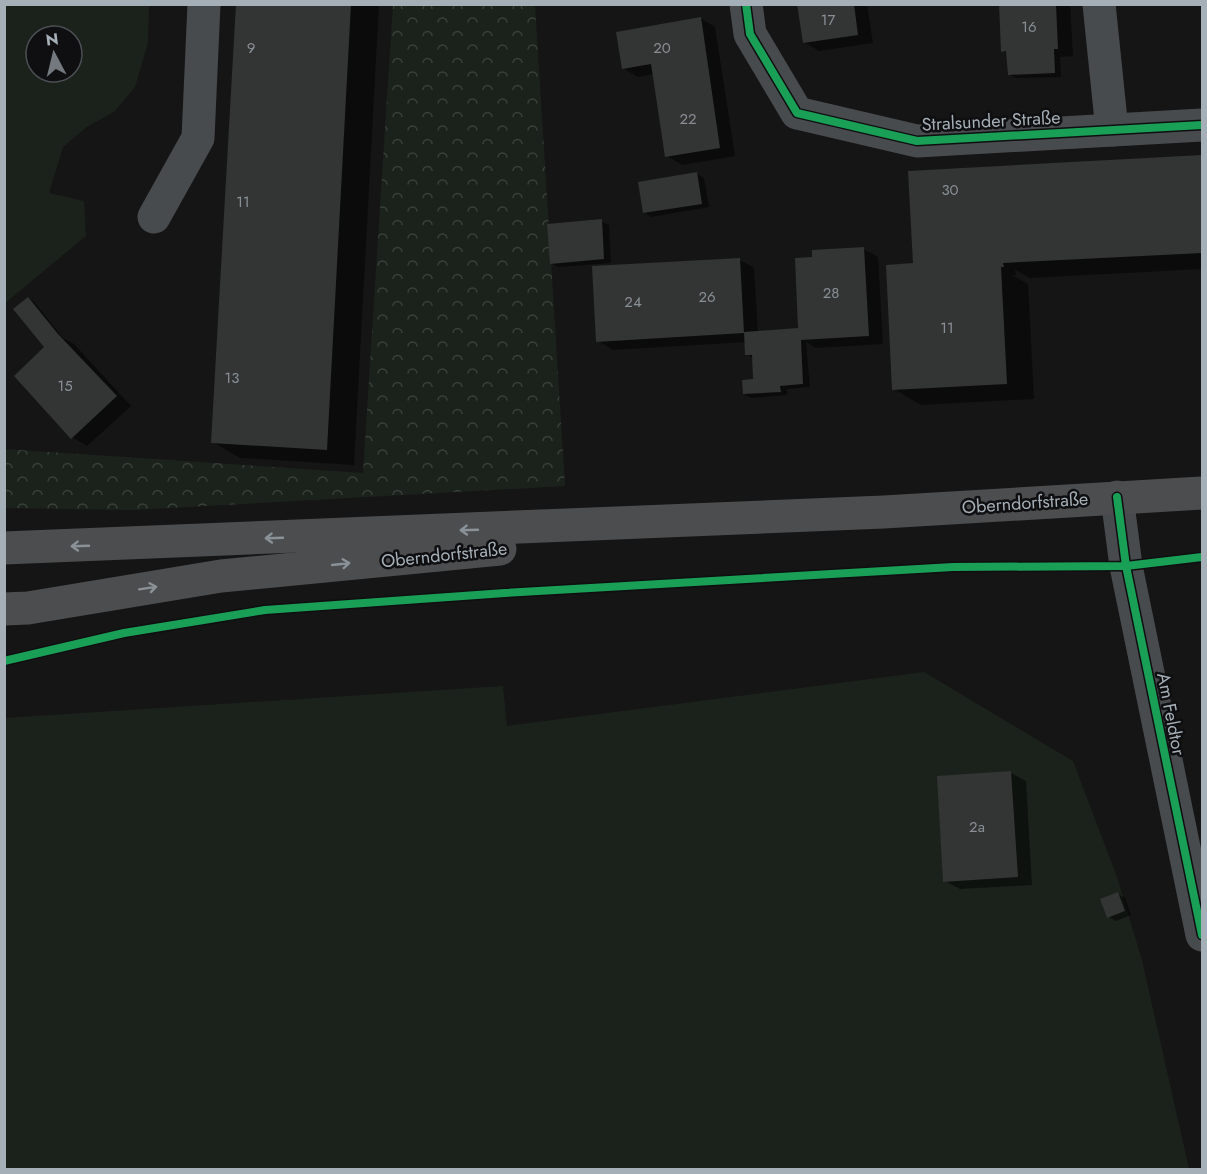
<svg xmlns="http://www.w3.org/2000/svg" width="1207" height="1174" font-family="Jost,sans-serif">
  <defs>
    <pattern id="forest-crowns" width="20" height="18" patternUnits="userSpaceOnUse" patternTransform="scale(1.5)"><rect width="20" height="18" fill="#1b221b"/><path d="M2 6a3 3 0 1 1 6 0M12 15a3 3 0 1 1 6 0" fill="none" stroke="#39403a"/></pattern>
  </defs>
  <rect width="100%" height="100%" fill="#151515"/>
  <g fill="#1b221b" fill-rule="evenodd">
    <path d="M 5,4 L 149,5 L 148,43 L 135,87 L 114,112 L 88,126 L 63,147 L 49,193 L 84,201 L 86,236 L 5,303 ZM 36,36 L 72,36 L 72,72 L 36,72 Z"/>
    <polygon points="924,672 1073,761 1117,877 1142,960 1189,1169 5,1170 5,718 503,686 507,726"/>
  </g>
  <polygon fill="url(#forest-crowns)" points="393,5 535,5 565,486 133,510 5,508 4,449 363,473"/>
  <g fill="#0007">
    <polygon points="237,4 379,4 354,465 240,458 213,442"/>
    <polygon points="798,4 867,4 873,43 819,51 804,42"/>
    <polygon points="1001,4 1070,4 1073,56 1060,57 1061,77 1016,78 1009,74 1008,54 1003,51"/>
    <polygon points="700,18 715,27 735,156 682,165 667,156 654,74 638,77 623,68"/>
    <polygon points="1202,157 1202,269 1030,278 1015,270 1016,275 1012,275 1028,284 1034,399 921,405 894,389 915,265 910,172"/>
    <polygon points="697,174 704,178 709,207 651,217 644,212"/>
    <polygon points="601,221 609,225 611,263 558,267 551,263"/>
    <polygon points="863,249 878,257 883,344 816,348 806,342 810,387 787,389 787,395 751,398 744,394 754,381 753,358 747,354 746,342 613,350 598,341 740,260 754,268 758,332 798,330 814,259"/>
    <polygon points="28,298 35,303 63,338 74,344 131,406 87,446 72,437 47,347"/>
    <polygon points="1011,773 1026,781 1032,885 960,889 945,881"/>
    <polygon points="1118,894 1125,898 1131,915 1116,921 1109,917"/>
  </g>
  <g fill="#333434">
    <polygon points="236,4 351,4 327,450 211,443"/>
    <polygon points="797,4 854,4 858,35 803,43"/>
    <polygon points="999,4 1056,4 1058,49 1054,49 1055,73 1008,75 1006,51 1001,52"/>
    <polygon points="701,17 720,148 665,157 651,64 622,69 616,32"/>
    <polygon points="1202,155 1202,253 1003,263 1004,267 1001,267 1007,384 892,390 886,265 913,263 908,171"/>
    <polygon points="697,172 702,204 643,213 638,182"/>
    <polygon points="602,219 604,259 550,264 547,224"/>
    <polygon points="864,247 869,336 801,340 803,384 780,386 781,392 743,394 742,380 753,379 752,355 745,355 744,332 798,328 795,258 812,257 812,250"/>
    <polygon points="740,258 744,333 596,342 592,266"/>
    <polygon points="28,297 58,334 117,396 71,439 14,376 44,347 13,309"/>
    <polygon points="1011,771 1018,877 943,882 937,776"/>
    <polygon points="1118,892 1125,911 1107,918 1100,899"/>
  </g>
  <g fill="none" stroke-linecap="round" stroke-linejoin="round">
    <g stroke="#484b4e" stroke-width="33">
      <polyline points="746,4 750,34 797,113 917,141 1202,125"/>
      <polyline points="1099,4 1112,130"/>
      <polyline points="154,217 198,138 204,4"/>
      <polyline points="1117,497 1126,566 1202,935"/>
    </g>
    <g stroke="#4b4d4f" stroke-width="33">
      <polyline points="4,548 884,512 1202,493"/>
      <polyline points="4,609 28,608 221,576 500,549"/>
    </g>
    <defs>
      <g id="cycleway">
        <polyline points="746,4 750,34 797,113 917,141 1202,125"/>
        <polyline points="1117,497 1126,566 1202,935"/>
        <polyline points="4,661 124,633 265,610 505,593 953,567 1126,566 1202,557"/>
      </g>
    </defs>
    <use href="#cycleway" stroke="#0f0f11" stroke-width="11"/>
    <use href="#cycleway" stroke="#1a9f57" stroke-width="8"/>
  </g>
  <defs><path id="oneway-shaft" d="M-6 0H5M1.5-3L5.5 0L1.5 3" fill="none" stroke-width="1.6" stroke-linecap="round" stroke-linejoin="round" transform="scale(1.5)"/></defs>
  <g stroke="#8a9298">
    <use href="#oneway-shaft" transform="translate(469 530) rotate(178)"/>
    <use href="#oneway-shaft" transform="translate(274 538) rotate(178)"/>
    <use href="#oneway-shaft" transform="translate(80 546) rotate(178)"/>
    <use href="#oneway-shaft" transform="translate(341 564) rotate(-6)"/>
    <use href="#oneway-shaft" transform="translate(148 588) rotate(-9)"/>
  </g>
  <g text-anchor="middle" dominant-baseline="central" stroke-width="5" stroke-linejoin="round" paint-order="stroke">
    <g font-size="15" fill="#889096">
      <text x="828" y="20">17</text>
      <text x="1029" y="27">16</text>
      <text x="251" y="48">9</text>
      <text x="662" y="48">20</text>
      <text x="688" y="119">22</text>
      <text x="950" y="190">30</text>
      <text x="243" y="202">11</text>
      <text x="831" y="293">28</text>
      <text x="707" y="297">26</text>
      <text x="633" y="302">24</text>
      <text x="947" y="328">11</text>
      <text x="232" y="378">13</text>
      <text x="65" y="386">15</text>
      <text x="977" y="827">2a</text>
    </g>
    <g font-size="18" fill="#a5afb7" stroke="#0f0f11">
      <text transform="translate(991 121) rotate(-3)">Stralsunder Straße</text>
      <text transform="translate(1025 503) rotate(-4)">Oberndorfstraße</text>
      <text transform="translate(444 555) rotate(-6)">Oberndorfstraße</text>
      <text transform="translate(1171 714) rotate(79)">Am Feldtor</text>
    </g>
  </g>
  <rect width="1207" height="1174" fill="none" stroke="#a5afb7" stroke-width="12"/>
  <g transform="translate(54 54) rotate(353)"><circle r="28" fill="#0f0f11" stroke="#4b4f53" stroke-width="1.5"/>
  <path d="M0-4.5L10 22L0 15L-10 22Z" fill="#73797e"/>
  <text y="-9" font-size="16" font-weight="bold" text-anchor="middle" fill="#a5afb7">N</text>
  </g>
</svg>
